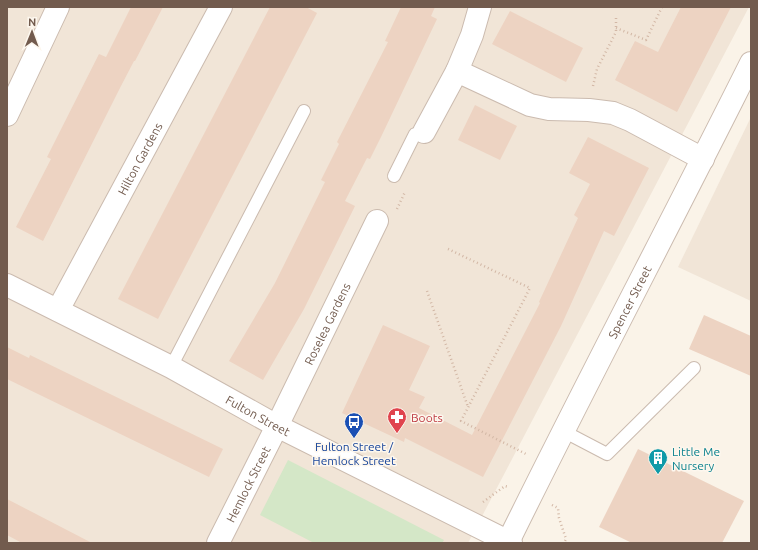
<svg xmlns="http://www.w3.org/2000/svg" width="758" height="550" font-family="Ubuntu,sans-serif">
  <rect width="100%" height="100%" fill="#faf3e8"/>
  <g fill="#f1e5d7">
    <polygon points="7,7 749,7 468,543 7,543"/>
    <polygon points="751,117 751,301 678,267"/>
  </g>
  <polygon fill="#d4e7c7" points="288,460 444,540 442,543 314,543 260,515"/>
  <g fill="#edd3c2">
    <polygon points="131,7 163,7 135,61 134,61 121,86 43,241 16,227 51,159 47,157 99,54 106,57"/>
    <polygon points="270,7 306,7 317,13 158,319 118,299"/>
    <polygon points="401,7 435,7 431,16 437,19 381,137 370,159 367,158 345,201 355,206 304,309 263,380 229,361 275,283 325,182 321,180 339,144 337,142 388,42 385,41"/>
    <polygon points="681,7 731,7 677,112 615,80 635,41 658,52"/>
    <polygon points="510,11 583,48 566,82 492,44"/>
    <polygon points="475,105 517,126 500,160 458,140"/>
    <polygon points="588,137 649,168 614,236 604,231 561,326 483,477 405,438 404,442 342,413 383,325 430,346 409,390 425,397 419,408 472,435 540,303 539,302 578,218 574,215 590,184 569,173"/>
    <polygon points="704,315 751,336 751,376 689,349"/>
    <polygon points="7,347 29,358 30,355 223,449 209,477 7,379"/>
    <polygon points="638,449 744,501 722,543 632,543 599,527"/>
    <polygon points="7,499 92,543 22,543 7,535"/>
  </g>
  <g fill="none" stroke-linecap="round" stroke-linejoin="round">
    <defs>
      <g id="service">
        <polyline points="394,176 415,134 424,132"/>
        <polyline points="171,367 304,111"/>
        <polyline points="563,431 607,454 694,368"/>
      </g>
      <g id="minor">
        <polyline points="480,7 472,35 457,71 530,105 549,109 589,110 613,113 630,120 703,159"/>
        <polyline points="7,115 58,7"/>
        <polyline points="424,132 457,71"/>
        <path id="s1" d="M 58,310 L 221,7"/>
        <path id="s2" d="M 508,542 C 587,381 671,223 751,63"/>
        <path id="s3" d="M 218,543 L 277,426 L 377,221"/>
      </g>
      <g id="tertiary">
        <path id="s4" d="M 7,285 L 171,367 L 277,426 L 511,543"/>
      </g>
    </defs>
    <use href="#service" stroke="#cbbbaf" stroke-width="14"/>
    <use href="#minor" stroke="#cbbbaf" stroke-width="24"/>
    <use href="#tertiary" stroke="#cbbbaf" stroke-width="24"/>
    <g stroke="#d2b7a5" stroke-width="2.5" stroke-dasharray="1 3" stroke-linecap="butt">
      <polyline points="616,28 646,40 662,7"/>
      <polyline points="593,86 597,69 616,32 616,18"/>
      <polyline points="397,209 405,192"/>
      <polyline points="448,249 530,288 461,421 526,454"/>
      <polyline points="427,291 468,407"/>
      <polyline points="483,502 505,486 509,487"/>
      <polyline points="552,505 558,508 559,518 566,539 564,543"/>
    </g>
    <use href="#service" stroke="#fff" stroke-width="12"/>
    <use href="#minor" stroke="#fff" stroke-width="22"/>
    <use href="#tertiary" stroke="#fff" stroke-width="22"/>
  </g>
  <defs>
    <symbol id="pharmacy-pin" viewBox="-11 -11 22 30"><path d="M0 17L-7.5 6A9.5 9.5 0 1 1 7.5 6Z" fill="#e0444e" stroke="#fdf7ee"/><path d="M-2-6h4v4h4v4h-4v4h-4v-4h-4v-4h4Z" fill="#fff"/></symbol>
    <symbol id="bus-pin" viewBox="-11 -11 22 30"><path d="M0 17L-7.5 6A9.5 9.5 0 1 1 7.5 6Z" fill="#1a4fb4" stroke="#fdf7ee"/><path d="M-5-6H5V4H4V6H2V4H-2V6H-4V4H-5ZM-3.5-4V0h7V-4ZM-3.5 1.2v1.5H-2V1.2ZM2 1.2v1.5H3.5V1.2Z" fill="#fff"/></symbol>
    <symbol id="building-pin" viewBox="-11 -11 22 30"><path d="M0 17L-7.5 6A9.5 9.5 0 1 1 7.5 6Z" fill="#0f9aa8" stroke="#fdf7ee"/><path d="M-4-6H4V6H1V3H-1V6H-4ZM-2.5-4.3h1.7v1.8h-1.7ZM.8-4.3h1.7v1.8H.8ZM-2.5-1h1.7V.8h-1.7ZM.8-1h1.7V.8H.8Z" fill="#fff"/></symbol>
  </defs>
  <g fill-rule="evenodd">
    <use href="#pharmacy-pin" x="386" y="406" width="22" height="30"/>
    <use href="#bus-pin" x="343" y="411" width="22" height="30"/>
    <use href="#building-pin" x="647" y="447" width="22" height="30"/>
  </g>
  <g text-anchor="middle" dominant-baseline="central" stroke-width="3" stroke-linejoin="round" paint-order="stroke">
    <g font-size="12" fill="#725b4e" stroke="#fdf7ee">
      <text stroke="none"><textPath href="#s1" startOffset="172">Hilton Gardens</textPath></text>
      <text stroke="none"><textPath href="#s2" startOffset="269">Spencer Street</textPath></text>
      <text stroke="none"><textPath href="#s3" startOffset="245">Roselea Gardens</textPath></text>
      <text stroke="none"><textPath href="#s4" startOffset="283">Fulton Street</textPath></text>
      <text stroke="none"><textPath href="#s3" startOffset="66">Hemlock Street</textPath></text>
    </g>
    <g font-size="12" fill="#be3a42" stroke="#fdf7ee" text-anchor="start">
      <text x="411" y="417">Boots</text>
    </g>
    <g font-size="12" fill="#164399" stroke="#fdf7ee">
      <text x="354" y="446">Fulton Street /<tspan x="354" dy="14">Hemlock Street</tspan></text>
    </g>
    <g font-size="12" fill="#0d838f" stroke="#fdf7ee" text-anchor="start">
      <text x="672" y="451">Little Me<tspan x="672" dy="14">Nursery</tspan></text>
    </g>
  </g>
  <rect width="758" height="550" fill="none" stroke="#725b4e" stroke-width="16"/>
  <g transform="translate(32 32) rotate(1)" stroke="#fdf7ee" stroke-width="3" paint-order="stroke">
  <path d="M0-3L7 15L0 10L-7 15Z" fill="#725b4e"/>
  <text y="-6" font-size="11" font-weight="bold" text-anchor="middle" fill="#725b4e">N</text>
  </g>
</svg>
